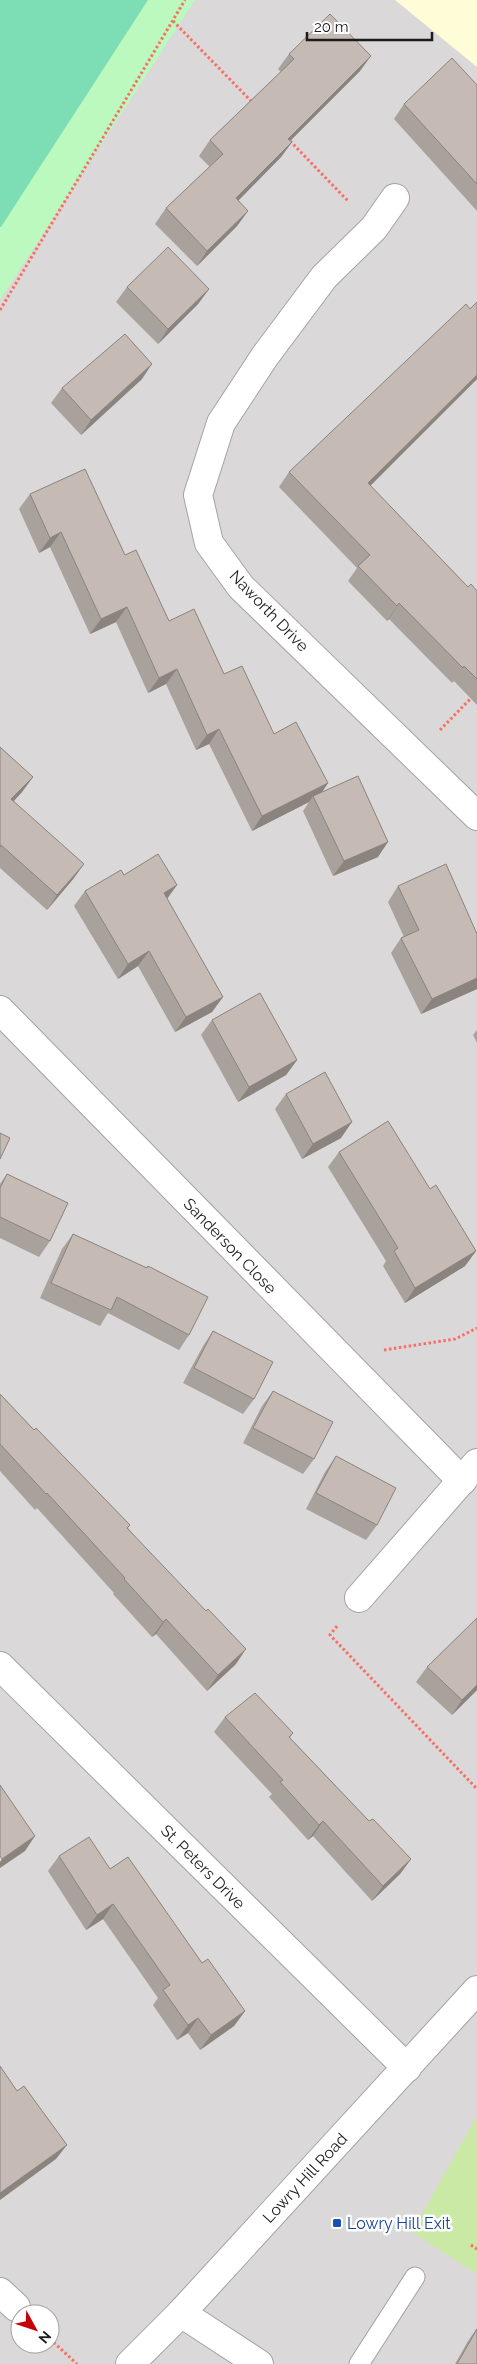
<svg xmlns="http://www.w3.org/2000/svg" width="477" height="2364" font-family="Raleway,sans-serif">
  <rect width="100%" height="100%" fill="#ede9e1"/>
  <path fill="#dad8d8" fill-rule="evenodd" d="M 0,0 L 477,0 L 477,2364 L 0,2364 ZM 20,2314 L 50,2314 L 50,2344 L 20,2344 Z"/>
  <polygon fill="#fffdd8" points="395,0 477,0 477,67"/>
  <polygon fill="#c9e9a5" points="477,2116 477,2274 412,2232"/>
  <polygon fill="#bcf9be" points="0,0 195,0 0,300"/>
  <polygon fill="#7ddeb5" points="0,0 148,0 1,227 0,227"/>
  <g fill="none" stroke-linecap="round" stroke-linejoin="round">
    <defs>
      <polyline id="lane" points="359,2364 415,2277"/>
      <g id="street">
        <polyline points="395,198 374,228 324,277 265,356 221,423 198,495 209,543 241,587 477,816"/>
        <polyline points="0,1010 462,1481"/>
        <polyline points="359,1598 477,1463"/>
        <polyline points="0,1666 407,2068"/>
        <polyline points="0,2292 16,2307"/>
        <polyline points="181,2313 259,2364"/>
        <polyline points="130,2364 181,2313 477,1990"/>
      </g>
    </defs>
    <use href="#lane" stroke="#a3a3a3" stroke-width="21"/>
    <use href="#street" stroke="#a3a3a3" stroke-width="30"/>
    <g stroke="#fb6e64" stroke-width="3" stroke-dasharray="2.5 2.5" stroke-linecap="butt">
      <polyline points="173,21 252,102"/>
      <polyline points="290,141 348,201"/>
      <polyline points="0,310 185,0"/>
      <polyline points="440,730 477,692"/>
      <polyline points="384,1350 455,1339 477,1328"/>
      <polyline points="337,1626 330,1635 477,1789"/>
      <polyline points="471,2245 477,2249"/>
      <polyline points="50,2339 77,2364"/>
    </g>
    <use href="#lane" stroke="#fff" stroke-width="19"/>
    <use href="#street" stroke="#fff" stroke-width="28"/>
  </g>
  <g fill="#a9a19b">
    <polygon points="289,54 360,71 290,141 292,142 281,157 238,201 248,211 237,226 197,266 155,224 166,208 210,167 199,156 210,140 281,72 278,69"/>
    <polygon points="477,85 477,211 394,119 404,104"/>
    <polygon points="127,287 209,289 198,304 158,344 116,302"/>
    <polygon points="477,302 477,379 370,486 468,587 477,591 477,705 454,681 452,683 389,619 387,621 348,581 357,568 279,487 289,472"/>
    <polygon points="142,379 81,435 51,403 62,388"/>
    <polygon points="30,494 125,555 169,621 224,674 274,734 328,783 322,792 378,857 333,876 303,811 309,802 252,831 209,744 196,750 166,684 148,693 116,622 90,634 50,547 39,553 19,509"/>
    <polygon points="0,747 33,777 22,792 14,801 74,878 47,910 0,868"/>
    <polygon points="124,875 177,885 167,899 223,997 212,1012 175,1032 138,966 118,979 74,906 85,891"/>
    <polygon points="398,886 477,934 477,989 421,1014 391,953 401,938 404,937 388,902"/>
    <polygon points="212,1020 297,1060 286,1075 238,1102 201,1035"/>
    <polygon points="477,1030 477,1043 473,1035"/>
    <polygon points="286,1094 341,1138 302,1159 275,1109"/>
    <polygon points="339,1152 476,1251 465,1266 405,1303 383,1266 386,1261 328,1167"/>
    <polygon points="7,1174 50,1241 39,1257 0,1238 0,1184"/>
    <polygon points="73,1234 189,1335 179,1350 108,1313 100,1326 40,1298 62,1249"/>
    <polygon points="213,1331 254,1399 243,1414 183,1383 203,1346"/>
    <polygon points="273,1391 314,1459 303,1474 243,1443 262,1406"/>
    <polygon points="0,1394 34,1430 130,1525 128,1528 236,1664 207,1691 156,1634 152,1637 113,1594 114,1593 37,1508 35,1510 0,1471"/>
    <polygon points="336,1456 377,1525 366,1540 306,1509 325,1472"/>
    <polygon points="427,1667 477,1690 452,1715 416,1682"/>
    <polygon points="225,1717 293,1733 290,1738 369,1821 411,1859 400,1874 372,1901 313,1836 308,1840 269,1797 272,1794 214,1732"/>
    <polygon points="59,1856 110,1869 202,1963 245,2011 234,2026 200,2050 188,2033 177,2040 153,2005 158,1998 103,1919 86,1930 48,1871"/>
    <polygon points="477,2328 477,2364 455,2364 468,2341"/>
  </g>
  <g fill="#8a837e">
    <polygon points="371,56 360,71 277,154 288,139"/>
    <polygon points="292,142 281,157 225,214 236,198"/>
    <polygon points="248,211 237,226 197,266 207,251"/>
    <polygon points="209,289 198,304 158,344 168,329"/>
    <polygon points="152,364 142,379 81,435 91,420"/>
    <polygon points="477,375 477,379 357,499 368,483"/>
    <polygon points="61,532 50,547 39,553 50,538"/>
    <polygon points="399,603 389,619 387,621"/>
    <polygon points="127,607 116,622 90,634 101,619"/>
    <polygon points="177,669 166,684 148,693 159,678"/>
    <polygon points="219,729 209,744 196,750 207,735"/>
    <polygon points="33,777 22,792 1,814 11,799"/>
    <polygon points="328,783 318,798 313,796 309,802 252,831 262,816"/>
    <polygon points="388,842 378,857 333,876 344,861"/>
    <polygon points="84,864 74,878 47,910 57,895"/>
    <polygon points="177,885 166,900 164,893"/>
    <polygon points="149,951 138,966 118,979 128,964"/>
    <polygon points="477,978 477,989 421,1014 432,999"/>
    <polygon points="223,997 212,1012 175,1032 186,1017"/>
    <polygon points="297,1060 286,1075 238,1102 249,1087"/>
    <polygon points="352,1122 341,1138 302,1159 313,1144"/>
    <polygon points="476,1251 465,1266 405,1303 415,1288"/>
    <polygon points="166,1619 156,1634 152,1637 163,1622"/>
    <polygon points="246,1649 236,1664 207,1691 218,1675"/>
    <polygon points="477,1685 477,1690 452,1715 462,1700"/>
    <polygon points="323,1821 313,1836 308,1840 319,1825"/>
    <polygon points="35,1836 25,1851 0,1868 0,1862 2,1859"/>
    <polygon points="411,1859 400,1874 372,1901 383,1886"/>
    <polygon points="113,1904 103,1919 86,1930 97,1915"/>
    <polygon points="245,2011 234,2026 200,2050 211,2035"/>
    <polygon points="198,2018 188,2033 177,2040 188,2025"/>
    <polygon points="67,2145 56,2159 0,2200 0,2193"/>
  </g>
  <g fill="#c5bbb4" stroke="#8a837e">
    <polygon points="330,14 371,56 288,139 292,142 236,198 248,211 207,251 166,208 223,154 210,140 294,59 289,54"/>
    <polygon points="452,58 477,85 477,184 404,104"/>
    <polygon points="168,247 209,289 168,329 127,287"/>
    <polygon points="477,302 477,375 368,483 468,587 471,584 477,591 477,679 464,666 463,668 399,603 397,606 358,566 370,555 289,472 466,304 470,309"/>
    <polygon points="125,334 152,364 91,420 62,388"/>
    <polygon points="85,469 125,555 136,550 169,621 194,609 224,674 242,666 274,734 296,722 328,783 262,816 219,729 207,735 177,669 159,678 127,607 101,619 61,532 50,538 30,494"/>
    <polygon points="0,747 33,777 11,799 84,864 57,895 1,845 0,847"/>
    <polygon points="358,776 388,842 344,861 313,796"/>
    <polygon points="158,854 177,885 164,893 223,997 186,1017 149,951 128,964 85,891 121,870 124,875"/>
    <polygon points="446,864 477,934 477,978 432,999 401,938 419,930 398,886"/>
    <polygon points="260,993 297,1060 249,1087 212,1020"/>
    <polygon points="325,1072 352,1122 313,1144 286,1094"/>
    <polygon points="388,1121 430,1189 436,1185 476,1251 415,1288 394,1251 398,1248 339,1152"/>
    <polygon points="0,1133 10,1138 0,1159"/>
    <polygon points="7,1174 68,1203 50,1241 0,1217 0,1188"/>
    <polygon points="73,1234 147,1268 148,1266 208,1297 189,1335 117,1297 111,1310 51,1283"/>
    <polygon points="213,1331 273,1362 254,1399 194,1368"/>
    <polygon points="273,1391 333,1422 314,1459 253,1428"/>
    <polygon points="0,1394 34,1430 36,1428 130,1525 127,1528 206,1611 208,1609 246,1649 218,1675 166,1619 163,1622 124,1579 125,1578 47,1493 46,1494 0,1444"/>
    <polygon points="336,1456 396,1488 377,1525 316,1493"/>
    <polygon points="477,1618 477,1685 462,1700 427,1667"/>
    <polygon points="255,1693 293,1733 289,1737 369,1821 373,1819 411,1859 383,1886 323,1821 319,1825 280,1782 283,1780 225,1717"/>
    <polygon points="0,1785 35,1836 2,1859 0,1856"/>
    <polygon points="89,1837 110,1869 128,1857 202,1963 208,1959 245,2011 211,2035 198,2018 188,2025 163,1990 170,1985 113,1904 97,1915 59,1856"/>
    <polygon points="0,2066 17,2091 24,2086 67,2145 0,2193"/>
    <polygon points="477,2329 477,2364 457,2364"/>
  </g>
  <rect fill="#1a4fb4" stroke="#fff" stroke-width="2" x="332" y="2218" width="10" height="10" rx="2.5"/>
  <g text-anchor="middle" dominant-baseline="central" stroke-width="5" stroke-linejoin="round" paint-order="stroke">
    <g font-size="16" fill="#1c1c1c" stroke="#fff">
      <text transform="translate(269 611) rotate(46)">Naworth Drive</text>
      <text transform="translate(230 1246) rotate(46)">Sanderson Close</text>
      <text transform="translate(203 1867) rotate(45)">St. Peters Drive</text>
      <text transform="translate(305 2178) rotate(-47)">Lowry Hill Road</text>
    </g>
    <g font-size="16" fill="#164399" stroke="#fff" text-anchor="start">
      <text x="347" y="2223">Lowry Hill Exit</text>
    </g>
  </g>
  <g transform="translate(35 2329) rotate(130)"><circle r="24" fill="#ffffff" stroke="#a4a4a4"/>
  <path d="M0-4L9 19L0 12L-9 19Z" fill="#c70008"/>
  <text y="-8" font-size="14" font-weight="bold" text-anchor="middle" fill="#1c1c1c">N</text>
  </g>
  <path d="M307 32v8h125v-8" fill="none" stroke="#1c1c1c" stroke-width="2.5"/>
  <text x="314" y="32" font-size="15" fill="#1c1c1c" stroke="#ffffff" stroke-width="4" paint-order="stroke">20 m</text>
</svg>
